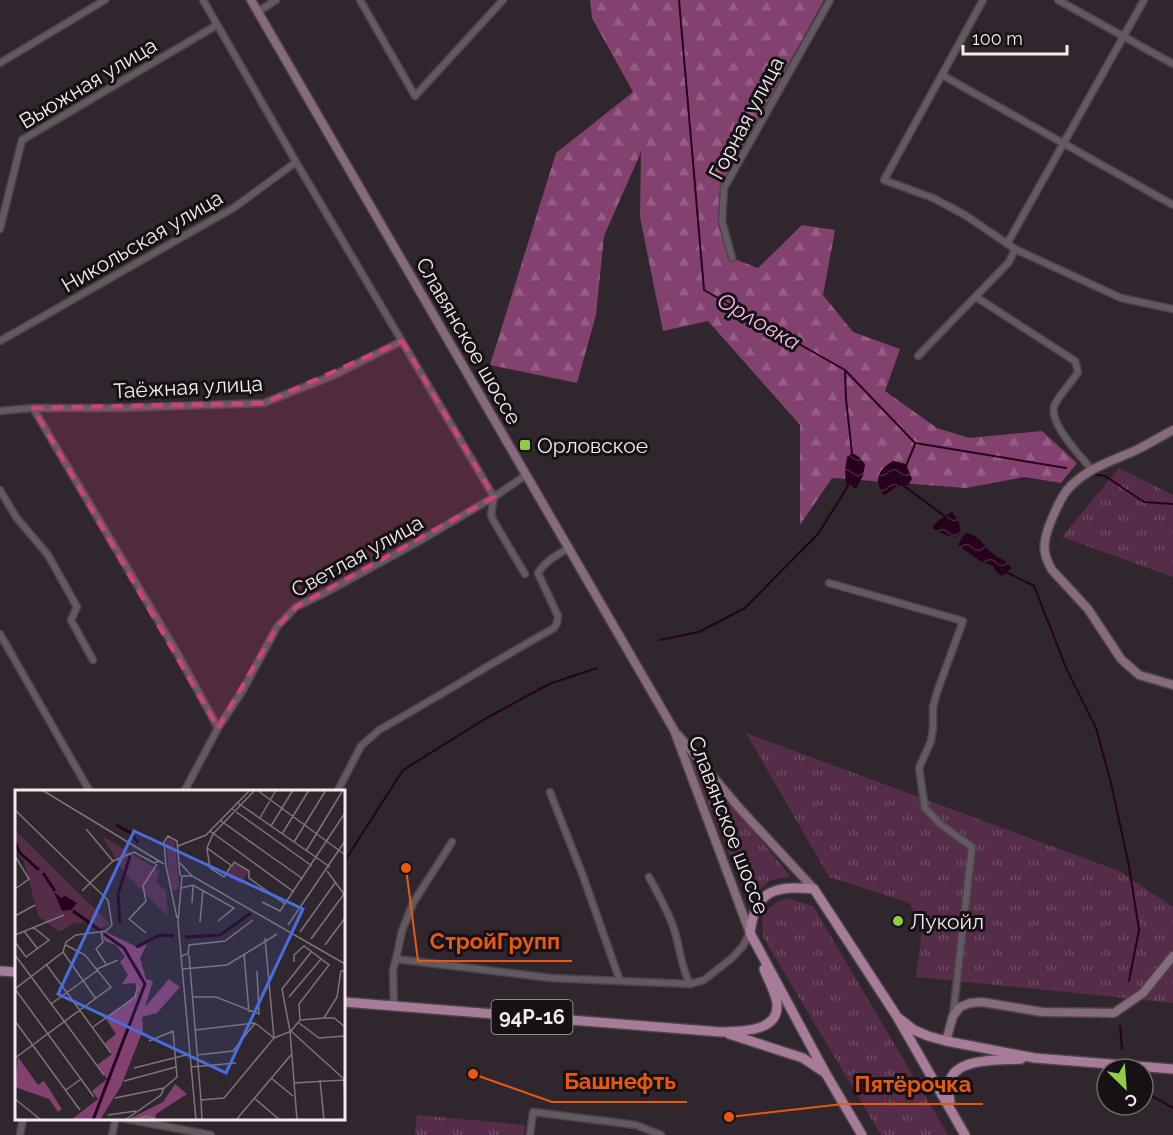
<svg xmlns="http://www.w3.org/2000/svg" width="1173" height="1135" font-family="Raleway,sans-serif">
  <defs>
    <pattern id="grass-tufts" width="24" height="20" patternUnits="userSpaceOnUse" patternTransform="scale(1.5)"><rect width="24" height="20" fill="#562d49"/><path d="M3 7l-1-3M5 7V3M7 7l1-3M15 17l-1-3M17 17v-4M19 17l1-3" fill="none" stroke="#6f4c64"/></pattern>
    <pattern id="forest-firs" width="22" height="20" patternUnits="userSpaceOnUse" patternTransform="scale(1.5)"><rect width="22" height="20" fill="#834170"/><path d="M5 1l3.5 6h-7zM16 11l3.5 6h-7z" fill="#955d85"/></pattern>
    <pattern id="water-waves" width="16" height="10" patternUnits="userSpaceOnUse" patternTransform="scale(1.5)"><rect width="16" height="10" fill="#26001c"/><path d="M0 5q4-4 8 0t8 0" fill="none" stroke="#46253d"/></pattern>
  </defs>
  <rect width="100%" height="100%" fill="#30262d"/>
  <g fill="url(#grass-tufts)">
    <polygon points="1119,468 1173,495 1173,577 1062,537"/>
    <polygon points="746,733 1119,871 1173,907 1173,1003 916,977 922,929 910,903 829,877"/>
    <polygon points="683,745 790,876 769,881 749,900"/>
    <polygon points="786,898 813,906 948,1135 881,1135 763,937 762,914 777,902"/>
    <polygon points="417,1115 525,1125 524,1135 415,1135"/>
  </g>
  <polygon fill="url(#forest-firs)" points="590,0 824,0 720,188 718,222 732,258 758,268 802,225 835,230 823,295 853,332 900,349 885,391 937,428 969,438 1042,431 1077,463 1061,483 1024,477 966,488 832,478 800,525 800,425 708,321 663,331 640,217 641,152 604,236 596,315 577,383 490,365 556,153 633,92 592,18"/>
  <g fill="url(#water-waves)">
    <polygon points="852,453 858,456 865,464 863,476 856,489 846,485 845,471 847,457"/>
    <path d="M 893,461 L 906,464 L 912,479 L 909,484 L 904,486 C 895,484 892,492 884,495 C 874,481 877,470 893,461 Z"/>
    <path d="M 952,512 C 957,519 963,526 959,536 C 948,538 941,533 932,528 C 937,521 943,516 952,512 Z"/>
    <path d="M 967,533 C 979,535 983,545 991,552 C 998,559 1006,559 1011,568 L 1006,573 L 1002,576 L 996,572 L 993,566 L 980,561 L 958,545 L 963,536 Z"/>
  </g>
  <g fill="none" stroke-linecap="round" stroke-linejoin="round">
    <g stroke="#26001c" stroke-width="2">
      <polyline points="679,0 704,290 845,370 915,443 1066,468"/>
      <polyline points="845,372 846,399 852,453"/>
      <polyline points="906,466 915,444"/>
      <polyline points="1091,474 1105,476 1144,502 1173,504"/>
      <polyline points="904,484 904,486 946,517"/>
      <polyline points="1004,571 1034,586 1067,670 1096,728 1111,783 1129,866 1139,930 1129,981"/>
      <polyline points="660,640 699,632 745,608 818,534 848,486 848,483"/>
      <polyline points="344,862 403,770 485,719 549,684 597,668"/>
      <polyline points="1120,1026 1122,1049"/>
      <polyline points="1143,1091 1173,1108"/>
    </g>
    <defs>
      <g id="street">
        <polyline points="203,0 296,162 494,497 491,515 493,520 525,574"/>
        <polyline points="360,0 415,96 503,0"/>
        <polyline points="983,0 884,180 933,198 965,215 1015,249 1121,298 1173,309"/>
        <polyline points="1058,0 1173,64"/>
        <polyline points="258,12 276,0"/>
        <polyline points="0,63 105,0"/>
        <polyline points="942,75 1173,205"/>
        <polyline points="0,229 22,140 217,25"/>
        <polyline points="1007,244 1144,0"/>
        <polyline points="732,258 722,221 724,188 830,0"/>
        <path d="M 976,297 L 1075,361 L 1078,372 C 1071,383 1061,393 1055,404 C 1046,421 1081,456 1091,469"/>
        <polyline points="0,341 235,207 296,162"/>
        <polyline points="918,356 1009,262 1015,249"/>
        <polyline points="33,408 176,651 218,728"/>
        <polyline points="0,411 33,408 118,408 264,403 334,375 402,341"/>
        <polyline points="0,490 16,517 48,555 77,607 71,620 93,660"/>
        <polyline points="829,583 963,621 937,692 933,707 933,728 931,741 919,768 925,808 940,824 972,847 953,1015"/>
        <polyline points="0,634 90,792"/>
        <polyline points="184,792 218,728 243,690 277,627 296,607 323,594 423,539 494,497 526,475"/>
        <path d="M 337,792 L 361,746 L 379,730 C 438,697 495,661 554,628 L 557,623 L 558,616 L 538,573 C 545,561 557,555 569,548"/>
        <polyline points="550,792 583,876 620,981"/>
        <polyline points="452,842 413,903 402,931 396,959 551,978 690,984 704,980 732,958 743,946 750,933"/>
        <path d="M 649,877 C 658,894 668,911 674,929 C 680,947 681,968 690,984"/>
        <polyline points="394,1007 393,970 396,959"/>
        <polyline points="121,1118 211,1135"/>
        <polyline points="20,1135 23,1118"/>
        <polyline points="112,1135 116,1118"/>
        <polyline points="530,1135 533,1112 636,1125 661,1135"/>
      </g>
      <g id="secondary">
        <polyline points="251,0 674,730 750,933"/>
        <path d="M 1173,430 C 1159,437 1146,446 1132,452 C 1109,462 1086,469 1068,489 C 1060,498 1054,514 1049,526 C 1043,543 1042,553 1052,570 L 1088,609 L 1121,659 L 1139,675 L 1173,685"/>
        <polyline points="678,735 741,810 814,889"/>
        <polyline points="946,1041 953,1016 960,1007 970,1003 982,1002 1042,1012 1114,1013 1143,993 1173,956"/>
      </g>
      <g id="primary">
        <polyline points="0,971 16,972"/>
        <path d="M 344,1002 L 721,1032 C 739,1031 779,1033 777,1004 C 776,993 768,980 764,969"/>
        <polyline points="900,1019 914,1030 928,1036 946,1041 1035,1058 1173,1069"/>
        <polyline points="729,1034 803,1058 824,1072"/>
        <path d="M 950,1101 C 939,1056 991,1061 1021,1059"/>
        <path d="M 862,1135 L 826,1074 L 750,933 C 755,890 775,885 814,889 L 896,1015 L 965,1135"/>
      </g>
    </defs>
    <use href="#street" stroke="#4c4449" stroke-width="9"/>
    <use href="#secondary" stroke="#4c4449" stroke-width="11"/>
    <use href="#primary" stroke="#4c4449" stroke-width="12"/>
    <use href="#street" stroke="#645960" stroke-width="6"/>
    <use href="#secondary" stroke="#856b7c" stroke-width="8"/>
    <use href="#primary" stroke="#a77c98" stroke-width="9"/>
  </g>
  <path fill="#cc4279" fill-opacity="0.2" stroke="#cc4279" stroke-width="4.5" stroke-dasharray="12 8" stroke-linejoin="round" d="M 402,341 L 494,497 L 296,607 L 277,627 L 218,728 L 33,408 L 264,403 Z"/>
  <g fill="#91cd40" stroke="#151114" stroke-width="2">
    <rect x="519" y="439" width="12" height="12" rx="3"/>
    <circle cx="898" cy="921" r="6"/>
  </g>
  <g text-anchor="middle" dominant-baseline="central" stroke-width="6" stroke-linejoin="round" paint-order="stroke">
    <rect fill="#151114" stroke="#b0aaad" stroke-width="1.5" x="491.5" y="1000" width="81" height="34" rx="4.5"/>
    <g font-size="20" font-weight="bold" fill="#f2ebef">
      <text x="532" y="1017">94Р-16</text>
    </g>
    <g font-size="21" fill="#f2ebef" stroke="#151114">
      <text transform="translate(88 83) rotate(-31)">Вьюжная улица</text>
      <text transform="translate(746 118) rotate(-62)">Горная улица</text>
      <text transform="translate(142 241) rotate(-30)">Никольская улица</text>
      <text transform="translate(469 341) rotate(60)">Славянское шоссе</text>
      <text transform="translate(188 387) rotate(-3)">Таёжная улица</text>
      <text transform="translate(357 556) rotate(-29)">Светлая улица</text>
      <text transform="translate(729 825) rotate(69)">Славянское шоссе</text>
    </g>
    <g font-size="21" fill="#f2ebef" stroke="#151114" text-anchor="start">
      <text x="537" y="445">Орловское</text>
      <text x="910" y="921">Лукойл</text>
    </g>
    <g font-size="22" font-style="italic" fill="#f5bbe1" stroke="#151114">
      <text transform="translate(759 321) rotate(30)">Орловка</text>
    </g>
  </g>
  <g transform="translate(15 790)">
    <rect width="330" height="330" fill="#30262d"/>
    <path d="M 0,40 L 95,134 L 82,140 L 75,132 L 59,133 L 44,142 L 23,126 L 9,71 L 0,61 ZM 87,46 L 145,81 L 141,92 L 151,101 L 153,127 L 109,82 ZM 154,48 L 160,52 L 164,97 L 160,101 L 155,98 L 151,52 ZM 219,73 L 234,81 L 226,94 L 211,86 Z" fill="#562d49"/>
    <path d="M 91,142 L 124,158 L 132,154 L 125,168 L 131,189 L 138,191 L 130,217 L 154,189 L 165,197 L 142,223 L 127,227 L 128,240 L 106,296 L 85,330 L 56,330 L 83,309 L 77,301 L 92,289 L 82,275 L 97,264 L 90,253 L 101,244 L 91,229 L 123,203 L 120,193 L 107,194 L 113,185 L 105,172 L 110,167 L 101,155 L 90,151 L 87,144 ZM 3,267 L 23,295 L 29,291 L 47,319 L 43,322 L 34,309 L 0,297 ZM 160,294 L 172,304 L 141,324 L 140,330 L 112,330 L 148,312 Z" fill="#834170"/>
    <path d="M 39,102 L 46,108 L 50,106 L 62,113 L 56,120 L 47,121 Z" fill="#26001c"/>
    <path fill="none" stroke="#26001c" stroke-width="3" d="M 101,35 L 116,43 L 123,53M 0,52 L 4,62 L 24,80M 28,83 L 40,101M 58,121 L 86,141M 105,133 L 103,104 L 115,66M 170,147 L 205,145 L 236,123M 121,157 L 145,145 L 159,146M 78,330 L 130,194 L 109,158 L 89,144"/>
    <path fill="none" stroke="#7e757b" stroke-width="1.5" d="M 27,0 L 149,74M 240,0 L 198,44 L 192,58 L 217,76 L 219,72 L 234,81 L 234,88 L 270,114M 242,0 L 329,64M 223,13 L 315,77M 217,19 L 297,76M 0,20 L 75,93 L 67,101M 245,28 L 261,0M 206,31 L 288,89M 256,36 L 278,0M 71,39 L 98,71M 195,41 L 279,102M 267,44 L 294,0M 279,52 L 311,0M 163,56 L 191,45 L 235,0M 192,59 L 195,78 L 209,87 L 216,76M 291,61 L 328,0M 0,66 L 14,89 L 0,99M 165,73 L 177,86 L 330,174M 312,81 L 329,104M 177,86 L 167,86 L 163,132 L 181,330M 166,98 L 178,95 L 219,118 L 203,131M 247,112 L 265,121 L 330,23M 177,113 L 178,95M 0,126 L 20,115M 162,128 L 151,76 L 149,52 L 153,46 L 162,51 L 165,86M 185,132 L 188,100M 273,135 L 330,51M 9,141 L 22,158M 86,142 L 88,152 L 81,159 L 91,174M 285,142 L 320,93M 131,143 L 114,129 L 131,111 L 128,96 L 142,74M 0,145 L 49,125M 250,148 L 259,248M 296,149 L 329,104M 0,152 L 11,167 L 34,150 L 18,137M 310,155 L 330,128M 48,162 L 81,209M 229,164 L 234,222M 0,165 L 89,285M 174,165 L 186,310M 166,166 L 173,164 L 174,155 L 210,151 L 238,130M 31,174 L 96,263M 82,179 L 103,170M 168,179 L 212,175 L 262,144M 177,207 L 201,207 L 244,224 L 242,181M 274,207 L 306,169M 36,214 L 83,180M 309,228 L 319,228 L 330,237M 285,230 L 309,228 L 322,207 L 326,181 L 330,181M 0,231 L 65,320M 240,233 L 259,248M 284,233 L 304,248 L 330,246M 78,237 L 120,207 L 123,196M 180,240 L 240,233M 276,241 L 285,230 L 284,214 L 314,175 L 289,156 L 279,165 L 279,172M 259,248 L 276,241 L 330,290M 182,265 L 218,261 L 240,233M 0,268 L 96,197 L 70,165 L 51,155M 176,277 L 221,273M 119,278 L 175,264M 256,288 L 278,306M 305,290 L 309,330M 109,291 L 161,277M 279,293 L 329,290 L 330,308M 51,300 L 66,289M 79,307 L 0,199 L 48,162 L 51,152 L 61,145 L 91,141 L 97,135 L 93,110 L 75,93 L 98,71 L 119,62 L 139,73 L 144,71M 100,308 L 149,298 L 162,287 L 158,241 L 134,251M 239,308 L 265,330M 0,309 L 26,330M 93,325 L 121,321M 110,330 L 146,305 L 149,298M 120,330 L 132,326 L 142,330M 187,330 L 186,310 L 209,308 L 259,248M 221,330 L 276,265M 282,330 L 275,241 L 267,199 L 297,161"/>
    <path fill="#486ddd" fill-opacity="0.15" stroke="#486ddd" stroke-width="3" d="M 119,41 L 288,119 L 211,283 L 43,204 Z"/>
    <rect width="330" height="330" fill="none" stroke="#f2ebef" stroke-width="3"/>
  </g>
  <path fill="none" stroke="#e8590c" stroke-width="2" d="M406 868L418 961H572M473 1074L552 1102H687M729 1117L843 1104H983"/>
  <g fill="#e8590c" stroke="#151114" stroke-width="2">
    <circle cx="406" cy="868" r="6"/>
    <circle cx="473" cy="1074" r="6"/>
    <circle cx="729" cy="1117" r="6"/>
  </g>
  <g font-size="22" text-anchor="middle" font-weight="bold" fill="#e8590c" stroke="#151114" stroke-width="6" stroke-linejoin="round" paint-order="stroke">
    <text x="495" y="949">СтройГрупп</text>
    <text x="620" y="1089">Башнефть</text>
    <text x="913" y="1092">Пятёрочка</text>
  </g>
  <g transform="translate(1125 1087) rotate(155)"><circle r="28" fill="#151114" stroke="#6d686c" stroke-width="1.5"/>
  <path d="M0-4.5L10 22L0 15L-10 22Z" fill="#91cd40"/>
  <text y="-9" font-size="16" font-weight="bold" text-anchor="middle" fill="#f2ebef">С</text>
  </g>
  <path d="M963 45v9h104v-9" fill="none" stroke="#f2ebef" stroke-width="3"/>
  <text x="972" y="45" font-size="18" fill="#f2ebef" stroke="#151114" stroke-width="4.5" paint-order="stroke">100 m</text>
</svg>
